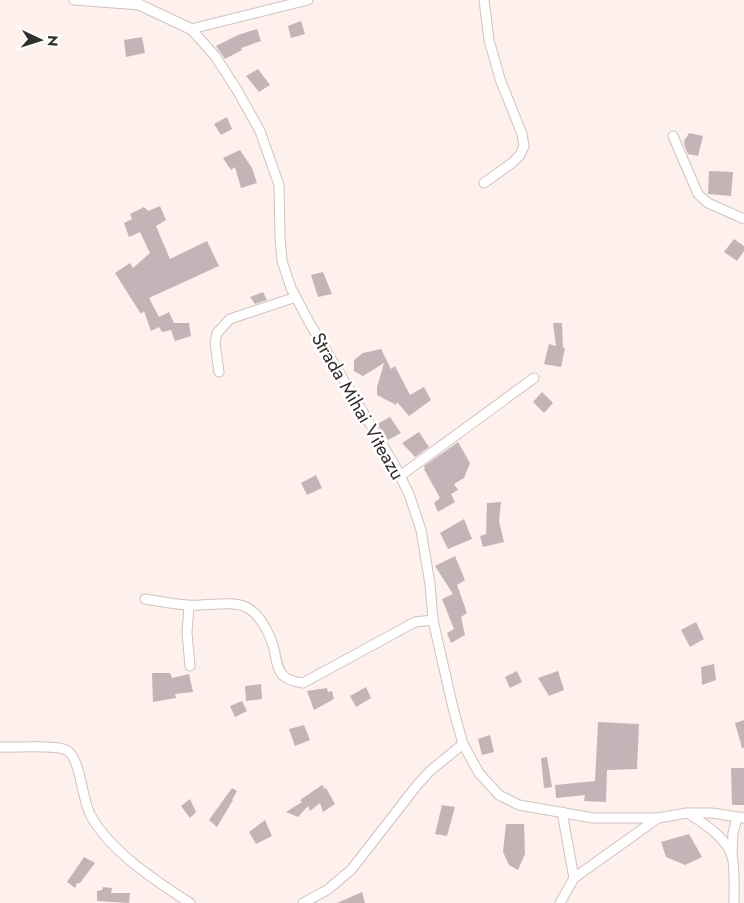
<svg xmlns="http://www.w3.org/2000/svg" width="744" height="903" font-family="Jost,sans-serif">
  <rect width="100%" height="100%" fill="#fef0ed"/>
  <g fill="#c3b5b7">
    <polygon points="301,21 305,34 291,38 288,26"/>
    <polygon points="257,29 261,41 241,48 242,50 225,59 216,46 238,35"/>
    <polygon points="142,37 145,53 126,57 124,40"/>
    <polygon points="258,69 270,85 259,92 246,76"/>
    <polygon points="227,117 232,129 221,135 214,124"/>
    <polygon points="689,133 703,136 698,156 688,154 685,147 684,141"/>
    <polygon points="240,150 252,168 257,183 241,188 235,167 231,170 223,158"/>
    <polygon points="709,171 733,172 731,196 708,194"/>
    <polygon points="160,206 166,220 156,226 170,259 207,241 219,266 149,298 159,317 169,312 174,323 189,323 191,336 175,341 171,330 162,332 159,327 151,331 144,311 141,314 115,273 130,263 133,268 150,253 140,232 129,237 124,223 132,219 130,214 144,207 148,211"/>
    <polygon points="734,239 744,246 744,251 737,261 724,252"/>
    <polygon points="323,272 332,294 318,297 311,275"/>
    <polygon points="263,292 267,300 255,304 250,297"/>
    <polygon points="553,323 562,323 563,348 565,348 561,367 544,364 549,344 556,346"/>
    <polygon points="381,349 391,369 395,366 410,395 424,387 431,400 409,416 397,402 396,405 377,395 377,387 384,363 363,376 354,371 354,360 363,353"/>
    <polygon points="542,392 553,403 544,413 533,402"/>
    <polygon points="390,417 401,433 388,440 377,424"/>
    <polygon points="419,432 429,447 415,457 402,443"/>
    <polygon points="458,442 470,463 464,478 454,484 458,490 451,494 455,502 438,512 434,503 440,498 424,469 425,468 424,466"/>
    <polygon points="316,475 322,488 307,495 301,483"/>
    <polygon points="501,502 499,521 504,542 483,547 480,536 486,534 487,503"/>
    <polygon points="464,519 472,539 448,549 440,533"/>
    <polygon points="455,556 465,580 457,585 467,613 461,617 465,635 451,643 447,633 454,629 442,599 453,594 435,566"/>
    <polygon points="696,622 704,639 690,647 681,630"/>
    <polygon points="714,664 716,680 702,685 701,667"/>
    <polygon points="517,671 522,682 510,688 505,677"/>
    <polygon points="558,671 564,690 549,696 538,678"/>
    <polygon points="152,673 170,673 172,678 189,674 193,692 175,694 176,698 153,702"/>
    <polygon points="261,684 262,699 246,701 245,686"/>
    <polygon points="366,687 371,698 356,707 350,696"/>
    <polygon points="327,688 328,692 332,691 334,699 314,710 307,691"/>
    <polygon points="242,701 247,711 235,717 230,706"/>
    <polygon points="744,720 744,748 742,748 735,723"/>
    <polygon points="598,722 639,724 637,769 607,770 606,802 584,801 585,795 556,798 555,785 595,781"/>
    <polygon points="304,725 310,740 295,746 289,729"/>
    <polygon points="490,735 494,752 482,755 478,739"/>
    <polygon points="547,757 552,787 544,788 541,758"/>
    <polygon points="731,768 744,768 744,805 732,805"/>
    <polygon points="322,785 324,787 323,789 326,788 335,804 323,812 320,803 310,811 308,806 298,817 286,812 302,802 300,800"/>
    <polygon points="232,788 237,791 232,800 233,800 217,827 209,820"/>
    <polygon points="190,799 196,812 190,818 181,806"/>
    <polygon points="442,805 455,807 447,836 435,834"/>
    <polygon points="265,820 272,836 256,844 249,832"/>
    <polygon points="506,824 524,824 525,854 518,870 509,865 503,852"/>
    <polygon points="689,834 702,857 685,865 666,857 661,842"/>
    <polygon points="84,857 95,863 80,883 77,883 75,888 67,882"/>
    <polygon points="103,887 112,888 111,893 130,893 129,903 97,901 97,891 102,890"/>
    <polygon points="362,892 365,903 337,903"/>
  </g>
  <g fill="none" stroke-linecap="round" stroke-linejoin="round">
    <defs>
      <g id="minor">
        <polyline points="74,0 140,5"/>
        <polyline points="308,0 191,29 215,56 237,90 260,131 279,185 280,237 282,261 291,288 309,322 394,464 409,494 421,530 430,584 433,620 453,708 463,744 479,773 499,795 519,805 593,818 658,818 687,813 712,813 744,818"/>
        <polyline points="673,136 698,194 708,203 744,219"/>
        <polyline points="484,183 512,163 520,155 524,146 522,134 500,79 489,40 484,0"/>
        <polyline points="219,372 215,343 217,333 230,319 296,297"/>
        <polyline points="400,476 534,378"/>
        <path d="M 145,599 C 159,601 173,604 187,605 C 204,607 233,599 248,608 C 261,616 268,631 273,645 C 276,655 276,671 285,677 C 290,681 297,682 303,683 L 415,622 L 433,620"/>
        <polyline points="189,606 187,633 190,666"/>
        <path d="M 0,747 C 14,748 58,744 68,751 C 81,761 82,801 91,816 C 110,851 157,882 190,903"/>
        <polyline points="562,812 574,878"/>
        <path d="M 688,813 C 704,824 725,836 732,856 C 735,866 734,891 734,903"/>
        <polyline points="732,857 733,833 737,818 741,817"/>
        <polyline points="303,903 327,890 351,870 418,784 431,770 463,744"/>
        <polyline points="560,903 574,878 658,818"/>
      </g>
      <polyline id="tertiary" points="133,0 140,5 191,29"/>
    </defs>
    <use href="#minor" stroke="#d0c2bf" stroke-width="11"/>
    <use href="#tertiary" stroke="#d0c2bf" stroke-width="12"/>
    <use href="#minor" stroke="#fff" stroke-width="9"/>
    <use href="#tertiary" stroke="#fff" stroke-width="10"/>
  </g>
  <g text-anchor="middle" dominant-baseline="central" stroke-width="5" stroke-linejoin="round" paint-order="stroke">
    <g font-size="19" fill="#332e2d" stroke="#fff">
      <text transform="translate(358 406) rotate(60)">Strada Mihai Viteazu</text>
    </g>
  </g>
  <g transform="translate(40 40) rotate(94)" stroke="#ffffff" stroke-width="4" paint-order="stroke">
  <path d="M0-4L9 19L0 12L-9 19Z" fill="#332e2d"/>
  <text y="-8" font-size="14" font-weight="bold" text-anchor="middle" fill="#332e2d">N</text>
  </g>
</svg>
